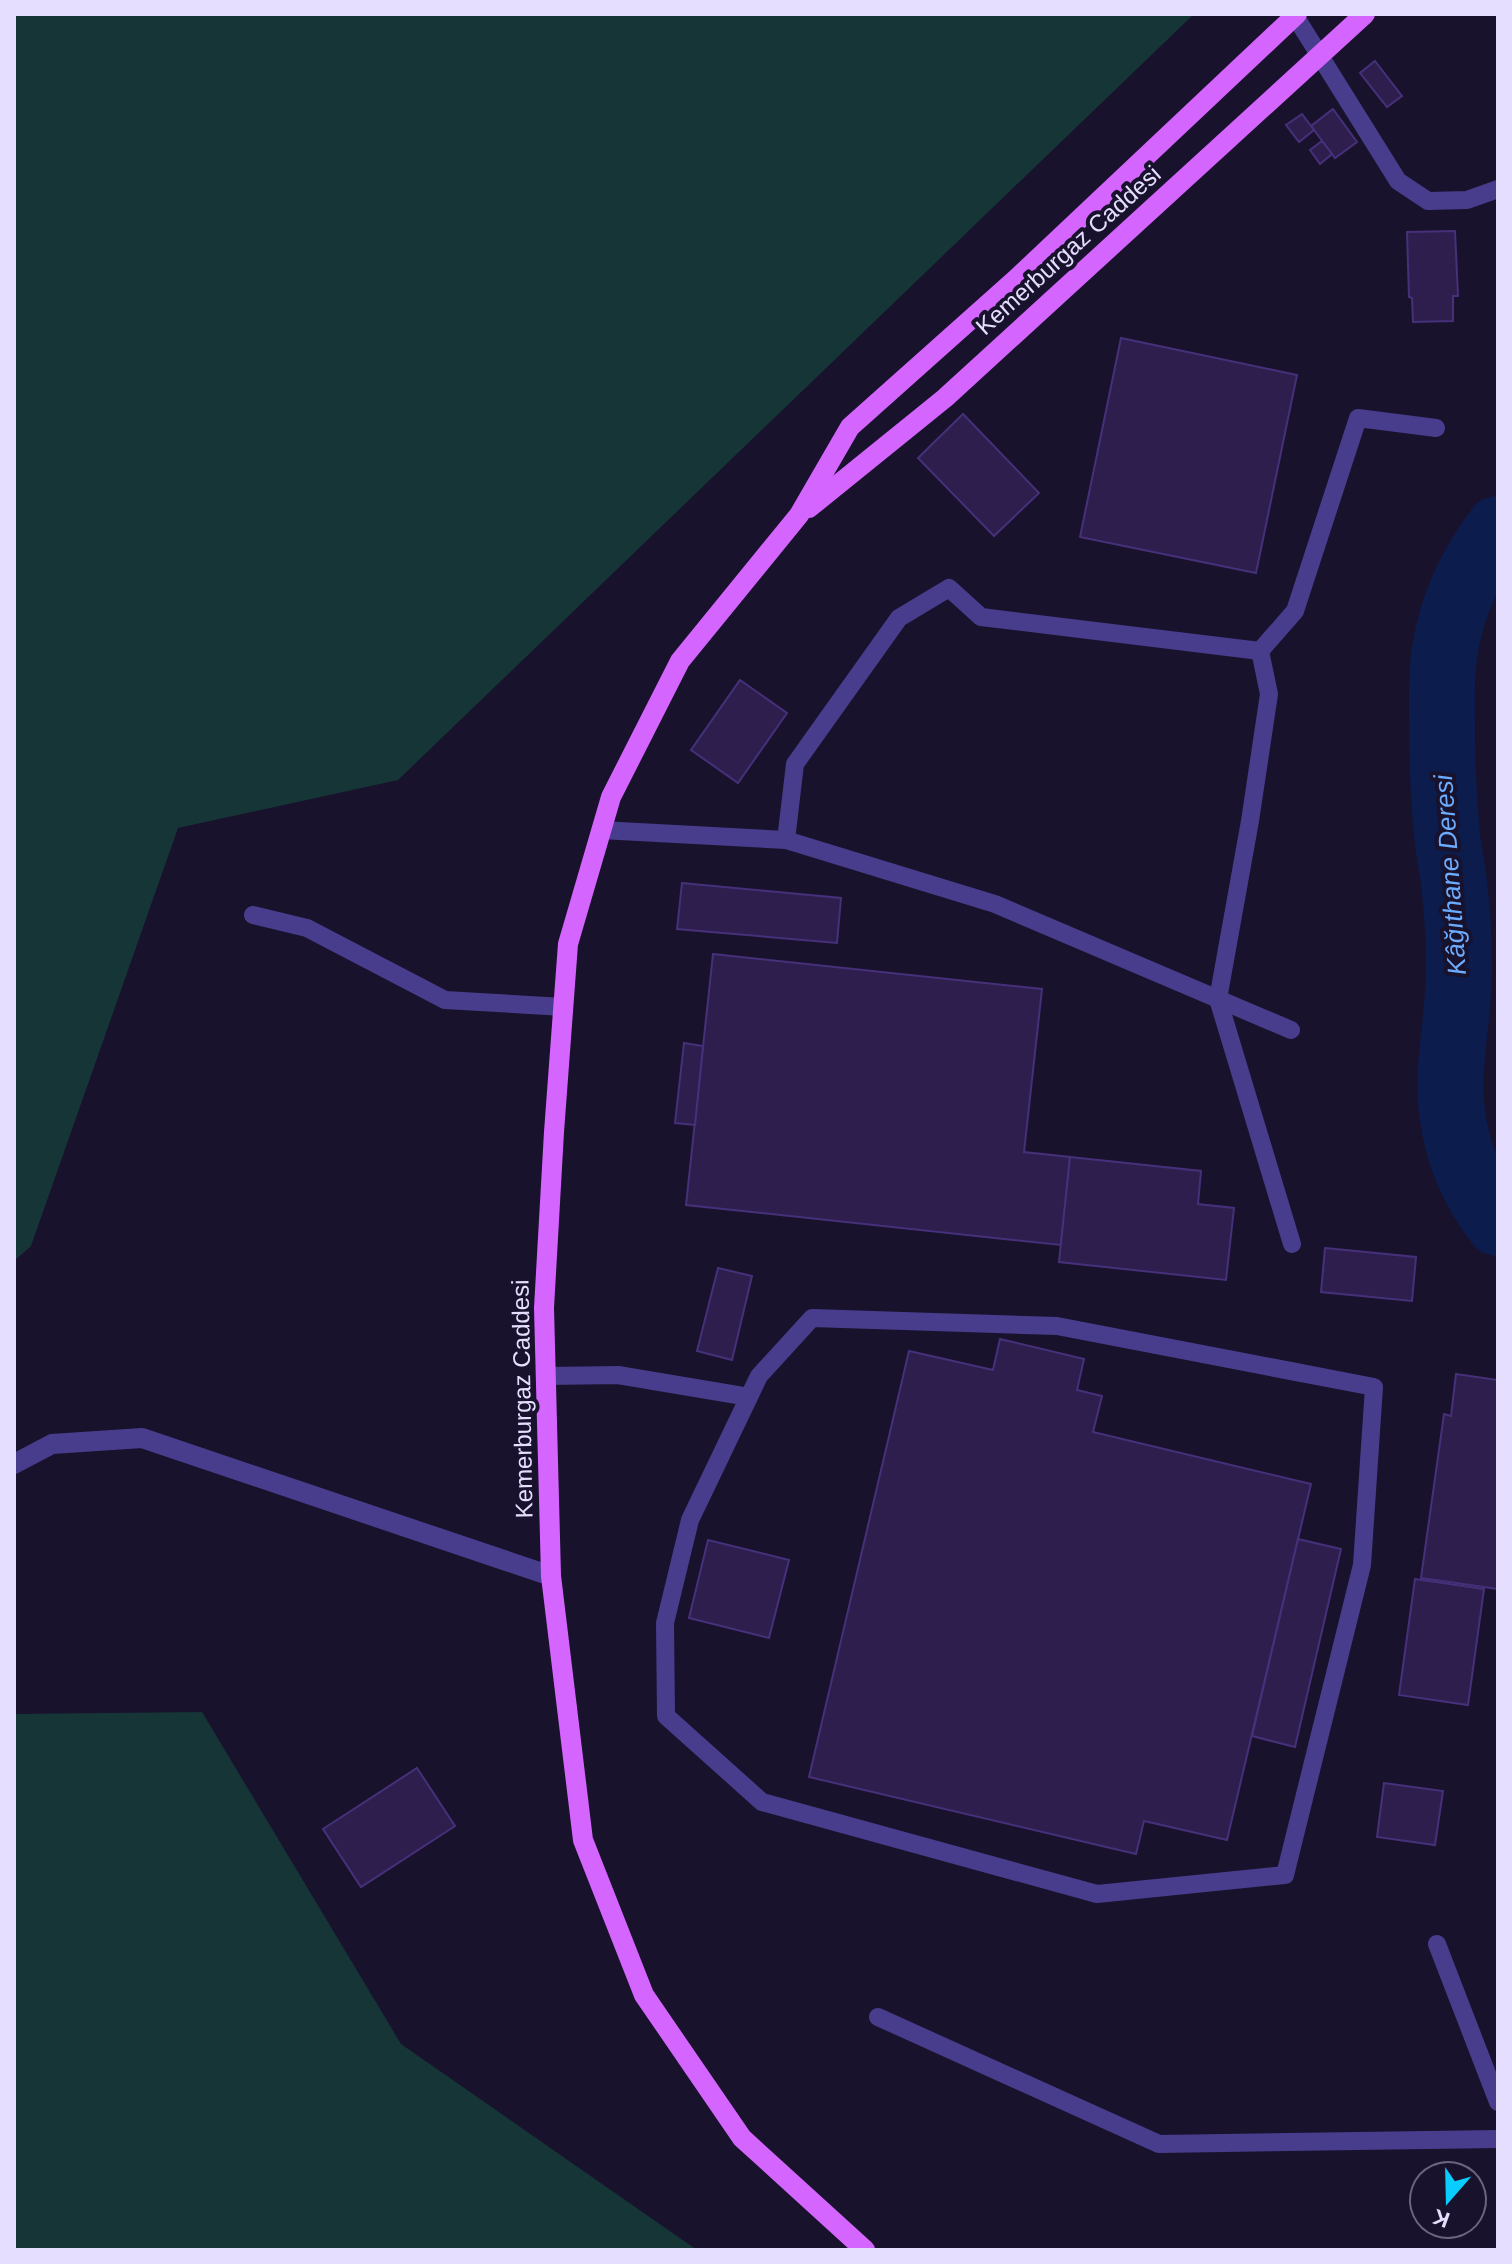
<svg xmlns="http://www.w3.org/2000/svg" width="1512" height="2264" font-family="Helvetica,sans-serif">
  <rect width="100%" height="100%" fill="#19122d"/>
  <g fill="#153537">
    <polygon points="14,14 1194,14 398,780 178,828 31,1246 14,1261"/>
    <polygon points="202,1712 401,2044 697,2250 14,2250 14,1714"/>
  </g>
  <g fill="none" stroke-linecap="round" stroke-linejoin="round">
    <path stroke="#0b1c4d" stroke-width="66" d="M 1498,529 C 1471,565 1452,604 1445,650 C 1441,672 1442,695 1442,717 C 1442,756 1443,794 1447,833 C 1448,847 1451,861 1453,875 C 1457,905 1459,936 1459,966 C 1460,1015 1446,1063 1452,1112 C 1457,1152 1473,1191 1498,1223"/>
  </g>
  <g fill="#2d1e4e" stroke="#46307a" stroke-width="2">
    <polygon points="1375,61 1402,96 1387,107 1360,73"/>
    <polygon points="1333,109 1357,142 1335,158 1311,126"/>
    <polygon points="1302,114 1314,130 1299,142 1286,125"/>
    <polygon points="1322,141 1332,154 1320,164 1310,150"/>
    <polygon points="1455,231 1458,296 1453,296 1453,321 1413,322 1412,298 1409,297 1407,232"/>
    <polygon points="1121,338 1297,375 1256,573 1080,537"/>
    <polygon points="963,414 1039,493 994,536 918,458"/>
    <polygon points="740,680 787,713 738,783 691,750"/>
    <polygon points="682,883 841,898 837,943 677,929"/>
    <polygon points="713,954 1042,989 1024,1152 1070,1157 1061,1245 686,1205"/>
    <polygon points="684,1043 703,1046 695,1125 675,1123"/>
    <polygon points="1070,1157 1201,1171 1198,1204 1234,1208 1226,1280 1059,1262"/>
    <polygon points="1325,1248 1416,1257 1412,1301 1321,1292"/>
    <polygon points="718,1268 752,1276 732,1360 697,1351"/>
    <polygon points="1000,1339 1084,1359 1077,1390 1102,1396 1093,1432 1311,1484 1227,1840 1144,1821 1136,1854 809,1777 909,1351 993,1370"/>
    <polygon points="1456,1374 1498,1380 1498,1589 1421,1578 1444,1414 1451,1416"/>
    <polygon points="1298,1539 1341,1549 1295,1747 1252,1736"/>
    <polygon points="708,1540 789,1560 769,1638 689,1618"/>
    <polygon points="1415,1579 1484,1589 1468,1705 1399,1695"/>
    <polygon points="417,1768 455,1826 361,1887 323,1829"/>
    <polygon points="1384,1783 1443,1791 1435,1845 1377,1837"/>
  </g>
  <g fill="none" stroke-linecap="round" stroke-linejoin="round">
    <g stroke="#483d8c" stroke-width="18">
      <polyline points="1295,16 1398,181 1428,201 1467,200 1498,189"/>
      <polyline points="1260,651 1269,694 1250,821 1218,999 1292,1244"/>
      <polyline points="601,830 786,840 995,904 1291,1030"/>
      <polyline points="786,840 795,764 899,618 949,588 981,617 1260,651 1295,611 1358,418 1436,428"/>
      <polyline points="253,915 307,928 445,1000 564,1007"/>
      <polygon points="812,1318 1057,1326 1374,1387 1362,1565 1285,1875 1097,1894 762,1802 666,1716 665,1623 690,1520 759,1376"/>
      <polyline points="546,1376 618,1375 749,1397"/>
      <polyline points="1437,1944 1498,2102"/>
      <polyline points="878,2017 1159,2144 1498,2139"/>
    </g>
    <polyline stroke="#483d8c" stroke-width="20" points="14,1464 52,1444 142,1438 551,1576"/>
    <g stroke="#d565ff" stroke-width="20">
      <polyline points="809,508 945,398 1365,14"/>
      <polyline points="865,2250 742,2138 644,1995 583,1840 551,1576 544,1308 554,1132 568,944 611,797 680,661 799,515 850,427 1016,279 1297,14"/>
    </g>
  </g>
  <g text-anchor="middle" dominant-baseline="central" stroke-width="8" stroke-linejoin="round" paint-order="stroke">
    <g font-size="24" fill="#e5deff" stroke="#19122d">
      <text transform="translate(1068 250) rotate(-42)">Kemerburgaz Caddesi</text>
      <text transform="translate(522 1399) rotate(-91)">Kemerburgaz Caddesi</text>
    </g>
    <g font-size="26" font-style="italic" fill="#6cacff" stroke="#19122d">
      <text transform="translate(1450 875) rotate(-94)">Kâğıthane Deresi</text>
    </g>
  </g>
  <rect width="1512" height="2264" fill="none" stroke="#e5deff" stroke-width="32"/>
  <g transform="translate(1448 2200) rotate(200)"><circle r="38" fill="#19122d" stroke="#6b6481" stroke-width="2"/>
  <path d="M0-6L14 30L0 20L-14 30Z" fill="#0acdff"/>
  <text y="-12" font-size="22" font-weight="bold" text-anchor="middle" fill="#e5deff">K</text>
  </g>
</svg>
